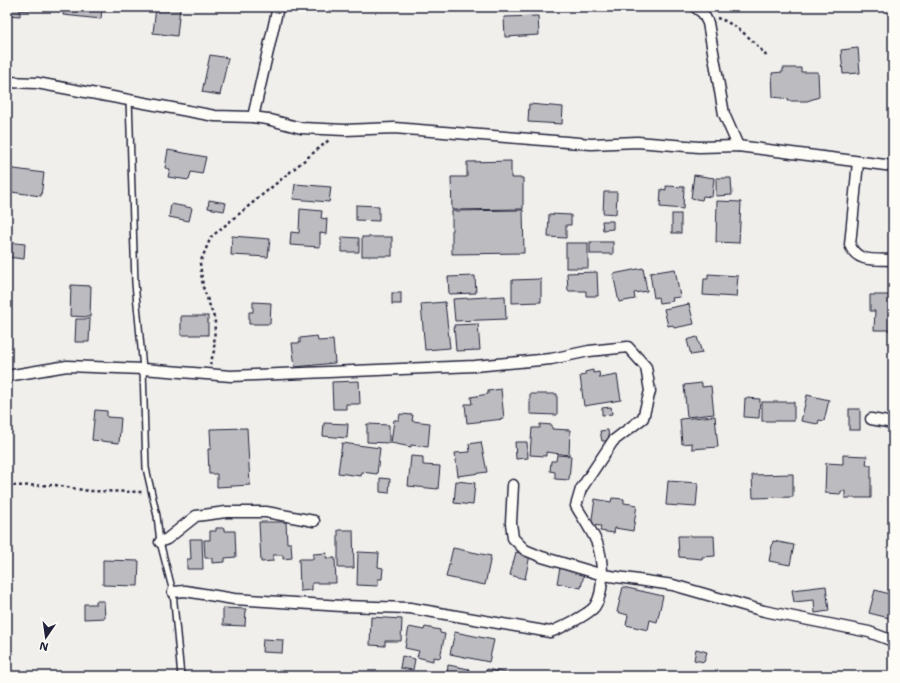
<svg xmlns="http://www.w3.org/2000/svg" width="900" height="683" font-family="'Shantell Sans',sans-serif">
  <rect width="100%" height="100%" fill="#f0efec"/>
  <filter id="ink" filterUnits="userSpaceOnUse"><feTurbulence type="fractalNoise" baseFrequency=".025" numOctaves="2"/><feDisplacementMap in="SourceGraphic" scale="8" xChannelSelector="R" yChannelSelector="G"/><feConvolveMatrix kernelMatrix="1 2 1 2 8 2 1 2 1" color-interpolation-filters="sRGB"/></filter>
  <g filter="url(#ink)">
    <g fill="#bcbcc0" stroke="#22223b">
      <polygon points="7,7 30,7 29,11 20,10 20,16 7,15"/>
      <polygon points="64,7 102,8 101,19 63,15"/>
      <polygon points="156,7 180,7 177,36 153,33"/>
      <polygon points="538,16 539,35 505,37 504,17"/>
      <polygon points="858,48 860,73 843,74 841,50"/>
      <polygon points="210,55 228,58 220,95 202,92"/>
      <polygon points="783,68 801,68 801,72 818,72 819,97 807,101 788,101 789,99 773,97 772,73 783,72"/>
      <polygon points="529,104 563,107 562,124 528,122"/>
      <polygon points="168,150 206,157 202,174 191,172 189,180 168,177 170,169 165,168"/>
      <polygon points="511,161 511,178 523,178 523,209 452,210 451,177 467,177 467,162"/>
      <polygon points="7,168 44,173 41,196 11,192 7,216"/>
      <polygon points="694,175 714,178 712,197 703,196 702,200 691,198"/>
      <polygon points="716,178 731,178 732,195 716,196"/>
      <polygon points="295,184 331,187 329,202 293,199"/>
      <polygon points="666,186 684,187 683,209 660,207 661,189 666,190"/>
      <polygon points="604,192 617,192 616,214 603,213"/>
      <polygon points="209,200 226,203 224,211 208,208"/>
      <polygon points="717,201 741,202 739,243 716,242"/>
      <polygon points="171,204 192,208 189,221 169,217"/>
      <polygon points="356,205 379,206 379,221 356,220"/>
      <polygon points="300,209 322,211 321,218 327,219 326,234 320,233 320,247 290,245 291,232 299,233"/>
      <polygon points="523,210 524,253 452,254 452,211"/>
      <polygon points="549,214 571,215 571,225 566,225 566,238 548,237"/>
      <rect x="672" y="214" width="9" height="19"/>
      <polygon points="602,221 613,221 613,229 603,230"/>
      <polygon points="232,236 270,239 268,257 231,255"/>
      <polygon points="342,237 359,238 359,252 342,252"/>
      <rect x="362" y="237" width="30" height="19"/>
      <polygon points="7,242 25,244 24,259 7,257"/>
      <rect x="590" y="242" width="23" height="12"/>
      <rect x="566" y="243" width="22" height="25"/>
      <polygon points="643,268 647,291 634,293 635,299 619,302 613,274"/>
      <polygon points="675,269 680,297 672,298 673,301 659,303 658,297 654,298 650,273"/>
      <polygon points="597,272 598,296 586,296 586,291 568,291 567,273"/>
      <polygon points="708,274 738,276 736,297 703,295 704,279 708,279"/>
      <polygon points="475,276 476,293 449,294 448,277"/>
      <polygon points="541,279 541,302 512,303 512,280"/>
      <polygon points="71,285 91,286 90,317 70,316"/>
      <rect x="392" y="293" width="9" height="11"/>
      <polygon points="870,295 893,295 893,330 874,330 875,311 870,311"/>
      <polygon points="505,296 506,319 455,321 453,299"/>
      <polygon points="253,302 271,303 270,324 249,324 249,312 253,312"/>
      <polygon points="445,302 450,348 425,350 421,304"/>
      <polygon points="689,304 694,324 674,328 673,325 668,326 664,309"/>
      <rect x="181" y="316" width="27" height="19"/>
      <polygon points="76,319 90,319 89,342 75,342"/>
      <polygon points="478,324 480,350 456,351 454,325"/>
      <polygon points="317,336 318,341 333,340 335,363 295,367 292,343 300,343 300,338"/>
      <polygon points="697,337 702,353 691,355 687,340"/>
      <polygon points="593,370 593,373 599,372 600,378 617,375 621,400 584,406 580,376 585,375 585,372"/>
      <polygon points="359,381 360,404 346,404 346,409 333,409 332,382"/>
      <polygon points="702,383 702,387 711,386 714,414 687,417 684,385"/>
      <polygon points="501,389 504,419 467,423 465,404 472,404 471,397 488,394 488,391"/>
      <polygon points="530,394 557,394 557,415 530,414"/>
      <polygon points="807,395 829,400 824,421 819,420 818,424 801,421"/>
      <polygon points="745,398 760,399 759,418 744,417"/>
      <rect x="762" y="402" width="32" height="19"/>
      <polygon points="611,407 612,414 602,415 602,408"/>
      <rect x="849" y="409" width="11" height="21"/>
      <polygon points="95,410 107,411 107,417 121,418 119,443 92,440"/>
      <polygon points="400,414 413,415 412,421 430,423 428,447 411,445 411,447 391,443 394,420 399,420"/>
      <polygon points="715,416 718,447 692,449 692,443 682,444 680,419"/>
      <polygon points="324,423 348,424 347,438 323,436"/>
      <polygon points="367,424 389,425 389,443 367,442"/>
      <polygon points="540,424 552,425 552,429 570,430 569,455 546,452 546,456 530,455 532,428 540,428"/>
      <polygon points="247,428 250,485 217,487 217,474 209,474 208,449 211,449 210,429"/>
      <polygon points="608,430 609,441 602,441 600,431"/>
      <polygon points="481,442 487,472 458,476 455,453 470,452 469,444"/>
      <polygon points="515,442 527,442 528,458 516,459"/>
      <polygon points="342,443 380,448 377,474 362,472 361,476 338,473"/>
      <polygon points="557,455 571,456 569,480 555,479 555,472 550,471 551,461 556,461"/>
      <polygon points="843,455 867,456 866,465 871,465 871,498 845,498 845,491 841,491 841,494 825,493 826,463 843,464"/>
      <polygon points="411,456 423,457 423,465 440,466 438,489 408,486"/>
      <polygon points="793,474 793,497 753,498 752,475"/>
      <polygon points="380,478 390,479 389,493 380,492"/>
      <polygon points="456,481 475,483 473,505 454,503"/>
      <polygon points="668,481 698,483 696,507 666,505"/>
      <polygon points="612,498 624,499 624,503 637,505 633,531 615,528 614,533 600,531 601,526 591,525 595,499 611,502"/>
      <polygon points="259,522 286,522 287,543 291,543 292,558 283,559 283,555 273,555 273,561 261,562"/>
      <polygon points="216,528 224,528 224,531 235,531 236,557 225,558 225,562 212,563 212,558 205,558 204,540 210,540 210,531 216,531"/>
      <polygon points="338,530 353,530 354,568 338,568"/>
      <polygon points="678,536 714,536 715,556 702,557 702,559 679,557"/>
      <polygon points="190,539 202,539 203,569 187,569 187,559 191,559"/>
      <polygon points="773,541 794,545 790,565 769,561"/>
      <polygon points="453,548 491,556 485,585 446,577"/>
      <polygon points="358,552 379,553 378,567 383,568 382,579 378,579 378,586 357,585"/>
      <polygon points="516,552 530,555 525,579 510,575"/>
      <polygon points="327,553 326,558 335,558 336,583 312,583 312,590 300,591 299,559 313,559 313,554"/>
      <polygon points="103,560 139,561 138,586 103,585"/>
      <polygon points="560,568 584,574 581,588 557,583"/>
      <polygon points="826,586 829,611 815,613 814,600 794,602 792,590"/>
      <polygon points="623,587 663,596 657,622 650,620 648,630 626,625 628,615 617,612"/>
      <polygon points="875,590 893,595 889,618 869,613"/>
      <polygon points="96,601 104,601 105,618 84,619 84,604 96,604"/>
      <polygon points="223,608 246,609 245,626 223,625"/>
      <polygon points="371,617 402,619 401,641 385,641 385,646 370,645"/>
      <polygon points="409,627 424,630 425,627 440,630 440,633 445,634 440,658 433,657 433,661 417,657 419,651 405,648"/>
      <polygon points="455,632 494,640 489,662 450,654"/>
      <polygon points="263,639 283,640 282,653 262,652"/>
      <polygon points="696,649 707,652 704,662 694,660"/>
      <polygon points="402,656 415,659 413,670 400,668"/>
      <polygon points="448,665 469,669 468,676 447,676"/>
      <polygon points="487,669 510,674 509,676 485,676"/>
      <polygon points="294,674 327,676 294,676"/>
    </g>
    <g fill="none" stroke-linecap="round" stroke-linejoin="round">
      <defs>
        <polyline id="lane" points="129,99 135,283 143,369 146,468 157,516 160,542 173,592 181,676"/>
        <g id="street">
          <polyline points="695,7 703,13 708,23 724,114 738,146"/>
          <polyline points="7,82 37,83 215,116 253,117 267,119 301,128 345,130 394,128 591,144 637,142 699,147 738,146 893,166"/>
          <polyline points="253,117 278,7"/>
          <path d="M 858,162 L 850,245 C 857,263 876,259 893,260"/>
          <path d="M 7,376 L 67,366 L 143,369 L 231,376 L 475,366 L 551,359 L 589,351 L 628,347 L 646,367 L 650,391 L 643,418 L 613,441 L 581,489 L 576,506 C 583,518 592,531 597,543 C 603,559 605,592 595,606 C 590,614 559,629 550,632 L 410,608 L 342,606 L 234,599 L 185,591 L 173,592"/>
          <polyline points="871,419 893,423"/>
          <polyline points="513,485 511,523 513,538 525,550 542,557 603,575 673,585 764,611 869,632 893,641"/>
          <polyline points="160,542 167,539 196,516 226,512 266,512 314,521"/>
        </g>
      </defs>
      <use href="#lane" stroke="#22223b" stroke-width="8"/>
      <use href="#street" stroke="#22223b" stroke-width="13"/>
      <g stroke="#22223b" stroke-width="2.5" stroke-dasharray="3 3" stroke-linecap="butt">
        <path d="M 717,18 C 737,24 755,42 768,58"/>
        <polyline points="210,365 214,351 215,320 203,287 200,263 211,237 329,140"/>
        <polyline points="7,486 55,485 89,491 144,492"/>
      </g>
      <use href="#lane" stroke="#fdfcf7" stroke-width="5"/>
      <use href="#street" stroke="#fdfcf7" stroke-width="10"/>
    </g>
  </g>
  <rect width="900" height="683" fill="none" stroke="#fdfcf7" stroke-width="24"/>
  <rect x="12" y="12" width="876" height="659" fill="none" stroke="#22223b" stroke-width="1.5" filter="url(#ink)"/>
  <g transform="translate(46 637) rotate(193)" stroke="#fdfcf7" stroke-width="3" paint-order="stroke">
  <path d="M0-3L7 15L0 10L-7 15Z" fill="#22223b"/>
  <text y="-6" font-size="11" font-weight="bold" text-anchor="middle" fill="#22223b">N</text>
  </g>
</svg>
